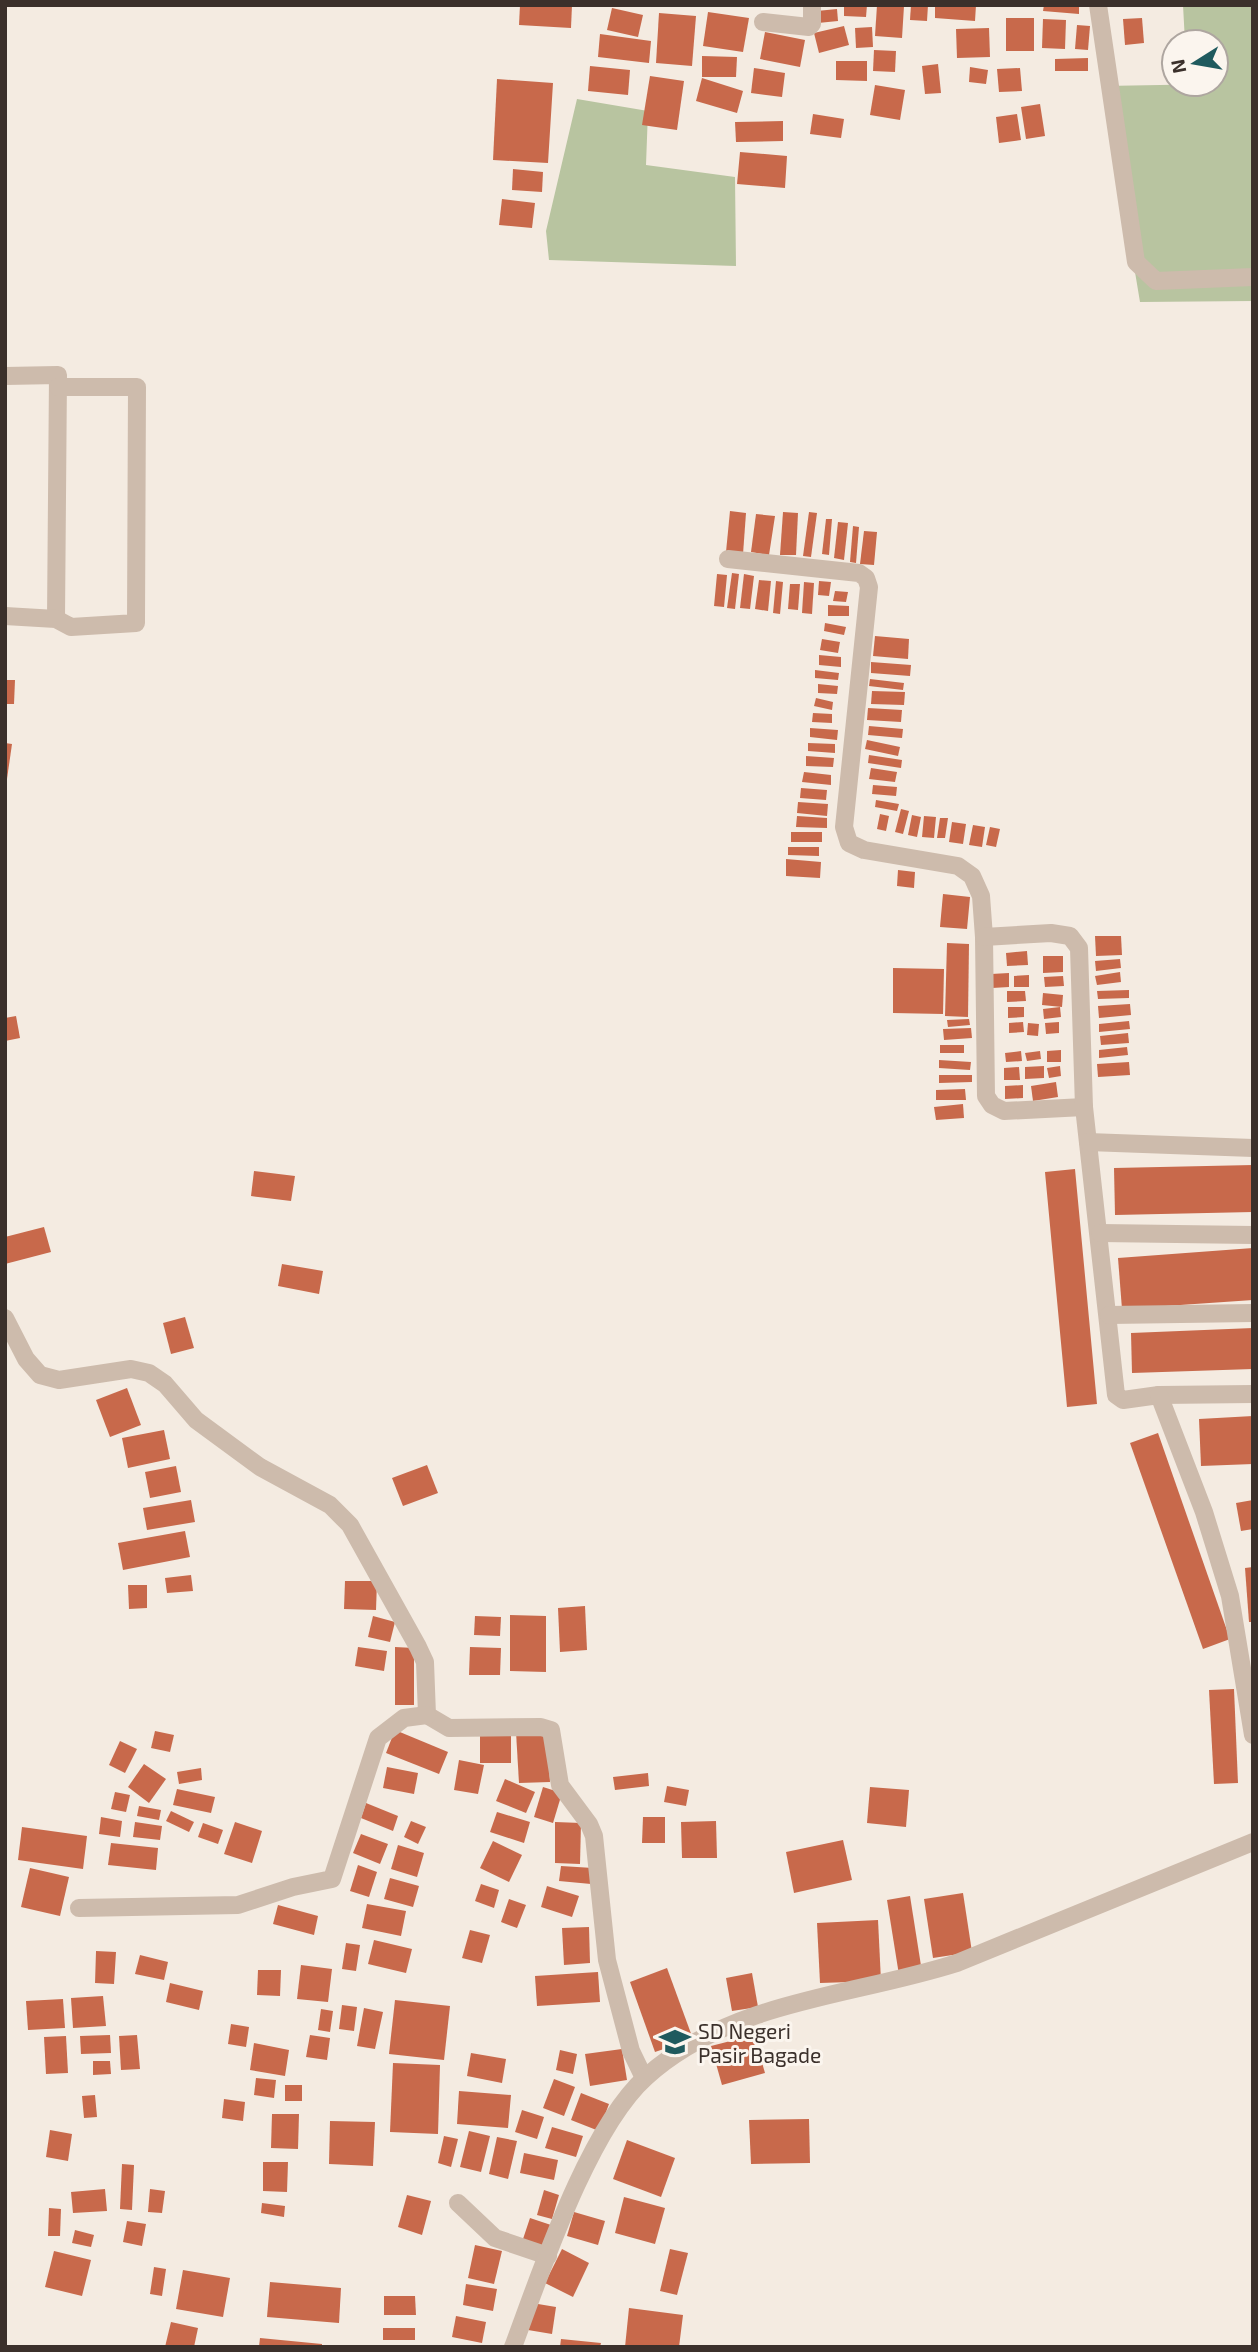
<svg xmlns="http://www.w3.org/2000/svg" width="1258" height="2352" font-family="'Exo 2',sans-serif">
  <rect width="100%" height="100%" fill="#f4ebe1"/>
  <g fill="#b8c4a0">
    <polygon points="1183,5 1253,5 1253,301 1140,302 1104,86 1216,84 1216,42 1185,42"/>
    <polygon points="577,99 648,111 646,165 735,177 736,266 549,260 546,231"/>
  </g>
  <g fill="#c8694b">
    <polygon points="520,5 572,5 571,28 519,25"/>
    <polygon points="844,5 867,5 866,17 844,16"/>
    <polygon points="877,5 904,6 902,38 875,36"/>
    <polygon points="911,5 928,5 927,21 910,20"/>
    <polygon points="935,5 976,5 975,21 935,18"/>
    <polygon points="1044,5 1079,5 1079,14 1043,11"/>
    <polygon points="612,8 643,15 638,37 607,30"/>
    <polygon points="837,9 838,21 818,23 817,11"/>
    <polygon points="708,12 749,18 743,52 703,46"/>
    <polygon points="659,13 696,16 692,66 656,63"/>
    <rect x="1006" y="18" width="28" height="33"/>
    <polygon points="1142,18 1144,43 1125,45 1123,19"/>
    <polygon points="1043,19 1066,20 1065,49 1042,48"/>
    <polygon points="1077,25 1090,26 1088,50 1075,49"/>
    <polygon points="844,26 849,45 819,53 814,33"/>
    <polygon points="872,27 873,47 856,48 855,28"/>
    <polygon points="989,28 990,57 957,58 956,29"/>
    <polygon points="765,32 805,40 800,67 760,59"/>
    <polygon points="600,34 651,41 649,63 598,57"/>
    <polygon points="874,50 896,51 895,72 873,71"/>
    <polygon points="702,56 737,57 736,77 702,77"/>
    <polygon points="1088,58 1088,71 1055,71 1055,59"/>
    <polygon points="836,61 867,61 867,81 836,80"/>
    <polygon points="938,64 941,93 925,94 922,66"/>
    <polygon points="590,66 630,70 628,95 588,91"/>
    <polygon points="970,67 988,70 986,84 969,82"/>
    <polygon points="754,68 785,73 782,97 751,93"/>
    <polygon points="1020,68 1022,91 999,92 997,69"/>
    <polygon points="650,76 684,81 677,130 642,125"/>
    <polygon points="702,78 743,91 737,113 696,101"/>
    <polygon points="497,79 553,83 548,163 493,160"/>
    <polygon points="875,85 905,90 900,120 870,115"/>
    <polygon points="1040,104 1045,136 1026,139 1021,107"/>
    <polygon points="813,114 844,119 841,138 810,134"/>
    <polygon points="1017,114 1021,140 999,143 996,117"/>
    <polygon points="783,121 783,141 736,142 735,122"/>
    <polygon points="740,152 787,156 785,188 737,184"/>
    <polygon points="513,169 543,172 542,192 512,190"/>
    <polygon points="502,199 535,203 532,228 499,225"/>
    <polygon points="730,511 746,513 743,554 726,552"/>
    <polygon points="783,512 798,513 796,555 780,555"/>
    <polygon points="809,512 817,513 811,557 803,556"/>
    <polygon points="756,514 775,516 769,555 751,552"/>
    <polygon points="826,519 832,519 829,555 822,554"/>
    <polygon points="838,522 848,523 844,560 834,558"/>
    <polygon points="853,526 859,527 856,563 850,562"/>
    <polygon points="864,531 877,532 874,565 860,564"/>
    <polygon points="732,573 739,574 735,609 727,608"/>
    <polygon points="717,574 727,575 724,607 714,606"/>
    <polygon points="744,574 754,576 750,609 740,608"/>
    <polygon points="759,580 771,581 768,611 755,609"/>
    <polygon points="776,581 783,582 780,614 773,613"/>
    <polygon points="819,581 831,582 829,596 818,595"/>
    <polygon points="804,582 814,583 812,614 802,613"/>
    <polygon points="790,584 800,584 798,610 788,609"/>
    <polygon points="835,591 848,592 846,602 833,601"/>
    <polygon points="828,605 849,606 849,616 828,616"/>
    <polygon points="825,623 846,627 844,635 824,631"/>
    <polygon points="875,636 909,639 908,659 873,656"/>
    <polygon points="822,639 840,642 838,653 820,650"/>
    <polygon points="819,655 841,657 841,667 819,665"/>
    <polygon points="871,662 911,665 910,676 871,673"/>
    <polygon points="815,670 839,673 838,680 815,678"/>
    <polygon points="870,679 904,683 903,690 869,686"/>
    <polygon points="5,680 15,680 14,704 5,704"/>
    <polygon points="818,684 838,686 837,694 818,693"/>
    <polygon points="872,691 905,692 904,705 871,704"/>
    <polygon points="816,698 833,702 832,710 814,706"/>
    <polygon points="868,708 902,710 901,722 867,720"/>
    <polygon points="813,713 832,714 832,723 812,722"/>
    <polygon points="869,726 903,729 902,738 868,735"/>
    <polygon points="810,728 838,730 837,740 810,737"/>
    <polygon points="867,740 900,747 898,756 865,749"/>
    <polygon points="5,743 12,744 7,779 5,779"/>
    <polygon points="808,743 835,744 835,753 808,751"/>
    <polygon points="869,755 902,760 901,768 868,763"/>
    <polygon points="806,756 834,758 833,767 806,766"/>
    <polygon points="871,768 897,772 895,782 869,779"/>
    <polygon points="804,772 831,775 831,785 802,782"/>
    <polygon points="873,785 897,787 896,796 872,794"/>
    <polygon points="801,788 827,790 826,800 800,798"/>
    <polygon points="876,800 899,804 897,811 875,807"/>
    <polygon points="798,802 828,804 827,816 797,813"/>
    <polygon points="901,809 909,811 903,834 895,832"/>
    <polygon points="880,814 889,816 886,831 877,829"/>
    <polygon points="912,815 921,817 917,837 908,835"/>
    <polygon points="797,816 827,818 827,828 796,827"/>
    <polygon points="924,816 936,817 934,838 922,837"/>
    <polygon points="940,818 948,818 945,838 937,838"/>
    <polygon points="952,822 966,824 963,844 949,842"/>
    <polygon points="973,825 985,827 982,847 969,845"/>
    <polygon points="990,827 1000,829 996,847 986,845"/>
    <rect x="791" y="832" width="31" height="10"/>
    <polygon points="788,847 819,847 819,856 788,855"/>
    <polygon points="786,859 821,862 820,878 786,876"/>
    <polygon points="898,870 915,872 914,888 897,886"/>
    <polygon points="943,894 970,897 967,929 940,927"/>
    <polygon points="1095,936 1121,936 1122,955 1096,956"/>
    <polygon points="947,943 969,944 968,1017 945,1016"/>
    <polygon points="1027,951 1028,965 1007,966 1006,953"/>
    <polygon points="1043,956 1063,956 1063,972 1043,973"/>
    <polygon points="1120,959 1121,968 1096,971 1095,961"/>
    <polygon points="893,968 944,969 943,1014 893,1013"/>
    <polygon points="1120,972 1121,982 1097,985 1095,976"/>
    <polygon points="1009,973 1009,987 992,988 991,974"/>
    <polygon points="1029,975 1029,987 1014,987 1014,976"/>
    <polygon points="1063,976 1064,986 1045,987 1044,977"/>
    <polygon points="1129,990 1129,998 1098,999 1097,991"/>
    <polygon points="1007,991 1025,991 1026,1001 1007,1002"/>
    <polygon points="1043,993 1063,995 1062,1007 1042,1005"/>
    <polygon points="1130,1004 1131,1015 1099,1018 1098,1006"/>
    <polygon points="1008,1007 1024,1007 1024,1017 1008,1018"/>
    <polygon points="1060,1007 1061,1017 1044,1019 1043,1009"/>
    <polygon points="16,1016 20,1038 5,1041 5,1018"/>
    <polygon points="969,1019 970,1025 948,1027 947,1020"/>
    <polygon points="1129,1021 1130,1029 1099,1032 1099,1024"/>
    <polygon points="1023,1022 1024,1032 1009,1033 1009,1023"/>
    <polygon points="1059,1022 1059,1033 1046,1034 1045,1023"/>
    <polygon points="1028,1023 1039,1024 1038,1036 1027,1035"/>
    <polygon points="971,1028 972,1038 944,1040 943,1029"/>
    <polygon points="1128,1033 1129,1043 1101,1045 1100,1036"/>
    <rect x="940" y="1045" width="24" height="8"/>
    <polygon points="1127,1047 1128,1055 1099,1058 1099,1050"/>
    <polygon points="1061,1050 1061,1062 1047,1062 1047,1051"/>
    <polygon points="1021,1051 1022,1061 1006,1062 1005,1053"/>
    <polygon points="1040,1051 1041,1059 1027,1061 1025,1053"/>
    <polygon points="939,1060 971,1062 970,1070 939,1068"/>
    <polygon points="1129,1062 1130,1075 1098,1077 1097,1064"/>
    <polygon points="1044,1066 1044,1078 1025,1079 1025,1067"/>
    <polygon points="1060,1066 1061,1076 1049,1078 1047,1068"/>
    <polygon points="1019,1067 1020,1080 1004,1080 1004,1068"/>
    <polygon points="939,1075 972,1075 972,1082 939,1083"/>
    <polygon points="1056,1082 1058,1097 1033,1101 1031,1086"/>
    <polygon points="1023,1085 1023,1098 1005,1099 1005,1086"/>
    <polygon points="965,1089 966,1100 936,1100 936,1090"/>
    <polygon points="963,1104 964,1118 936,1120 934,1107"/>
    <polygon points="1253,1165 1253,1212 1115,1215 1114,1168"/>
    <polygon points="1075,1169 1097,1404 1067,1407 1045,1172"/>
    <polygon points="254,1171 295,1176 291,1201 251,1196"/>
    <polygon points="44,1227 51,1252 5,1264 5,1237"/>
    <polygon points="1253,1248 1253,1300 1122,1309 1118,1258"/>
    <polygon points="282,1264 323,1271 319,1294 278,1286"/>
    <polygon points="185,1317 194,1348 171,1354 163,1323"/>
    <polygon points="1253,1328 1253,1369 1132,1373 1131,1333"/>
    <polygon points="127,1388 141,1425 110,1437 96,1400"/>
    <polygon points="1253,1416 1253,1464 1201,1466 1199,1419"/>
    <polygon points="164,1430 170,1459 128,1468 122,1438"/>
    <polygon points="1158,1433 1230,1639 1203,1649 1130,1443"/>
    <polygon points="427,1465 438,1493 403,1506 392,1478"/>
    <polygon points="176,1466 181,1492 150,1498 145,1472"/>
    <polygon points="191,1500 195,1522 147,1530 143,1508"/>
    <polygon points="1253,1500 1253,1529 1241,1531 1236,1503"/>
    <polygon points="185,1531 190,1557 123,1570 118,1543"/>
    <polygon points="1253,1567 1253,1622 1249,1622 1245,1568"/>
    <polygon points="191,1575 193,1591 167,1593 165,1578"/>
    <polygon points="345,1581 377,1581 376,1610 344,1609"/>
    <polygon points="128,1585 147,1585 147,1608 129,1609"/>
    <polygon points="585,1606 587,1650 560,1652 558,1608"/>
    <polygon points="510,1615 546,1616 546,1672 510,1671"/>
    <polygon points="373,1616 395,1622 390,1642 368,1637"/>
    <polygon points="475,1616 501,1617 500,1636 474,1635"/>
    <polygon points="358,1647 387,1651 384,1671 355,1666"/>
    <polygon points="395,1647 414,1648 414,1705 395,1705"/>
    <polygon points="470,1647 501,1648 500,1675 469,1675"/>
    <polygon points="1234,1689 1238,1783 1214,1784 1209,1690"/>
    <polygon points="395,1730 448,1752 439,1774 386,1753"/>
    <rect x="480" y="1730" width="31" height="33"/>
    <polygon points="547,1730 550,1782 519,1783 516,1732"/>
    <polygon points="155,1731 174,1735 170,1752 151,1748"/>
    <polygon points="120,1741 137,1749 125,1773 109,1765"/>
    <polygon points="459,1760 484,1765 478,1794 454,1790"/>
    <polygon points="144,1764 166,1779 149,1803 128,1787"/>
    <polygon points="387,1767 418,1773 414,1794 383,1788"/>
    <polygon points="201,1768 202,1780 179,1784 177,1772"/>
    <polygon points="648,1773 649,1786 615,1790 613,1777"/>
    <polygon points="505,1779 535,1792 526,1813 496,1801"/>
    <polygon points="667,1786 689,1790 686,1806 664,1802"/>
    <polygon points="543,1787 562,1793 553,1823 534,1817"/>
    <polygon points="870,1787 909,1790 906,1827 867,1823"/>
    <polygon points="177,1789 215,1797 211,1813 173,1805"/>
    <polygon points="115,1792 130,1795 126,1812 111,1809"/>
    <polygon points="366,1803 398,1816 393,1831 361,1818"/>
    <polygon points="139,1806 161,1810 159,1820 137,1816"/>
    <polygon points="171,1811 194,1822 189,1832 166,1821"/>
    <polygon points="497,1812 530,1822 524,1843 490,1832"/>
    <polygon points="101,1817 122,1821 120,1837 99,1834"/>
    <polygon points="643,1817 665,1817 665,1843 642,1843"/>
    <polygon points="411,1821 426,1827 418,1844 404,1837"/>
    <polygon points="716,1821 717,1858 682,1858 681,1822"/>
    <polygon points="135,1822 162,1826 160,1840 133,1837"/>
    <polygon points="235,1822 262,1831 252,1863 224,1854"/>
    <polygon points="555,1822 581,1823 580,1864 555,1863"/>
    <polygon points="203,1823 223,1830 218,1844 198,1837"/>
    <polygon points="22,1827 87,1836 83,1869 18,1860"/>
    <polygon points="361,1834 388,1844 380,1864 353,1853"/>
    <polygon points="843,1840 852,1880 794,1893 786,1852"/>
    <polygon points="493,1841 522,1855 509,1882 480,1868"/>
    <polygon points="111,1843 158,1848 156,1870 108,1865"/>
    <polygon points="398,1845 424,1853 417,1877 391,1869"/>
    <polygon points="358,1865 377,1872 369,1897 350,1891"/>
    <polygon points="561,1866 593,1868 591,1884 559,1881"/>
    <polygon points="30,1868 69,1877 60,1916 21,1907"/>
    <polygon points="390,1878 419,1886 413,1907 384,1899"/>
    <polygon points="481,1884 499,1890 494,1908 475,1901"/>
    <polygon points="547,1886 579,1896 572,1917 541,1907"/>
    <polygon points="963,1893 972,1952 933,1958 924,1899"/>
    <polygon points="910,1896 922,1972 899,1975 887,1900"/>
    <polygon points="509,1899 526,1905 517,1928 501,1922"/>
    <polygon points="367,1904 406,1911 401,1936 362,1928"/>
    <polygon points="278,1905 318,1916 314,1935 273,1924"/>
    <polygon points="878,1920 881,1981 820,1983 817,1923"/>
    <polygon points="589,1927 590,1963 564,1965 562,1928"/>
    <polygon points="470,1930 490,1935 482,1963 462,1958"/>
    <polygon points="374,1940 412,1949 406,1973 368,1964"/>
    <polygon points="346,1943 360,1945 356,1971 342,1969"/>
    <polygon points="96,1951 116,1952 114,1984 95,1983"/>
    <polygon points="140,1955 168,1962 164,1980 135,1974"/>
    <polygon points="301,1965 332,1969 328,2002 297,1999"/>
    <polygon points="667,1968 693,2039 655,2052 630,1982"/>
    <polygon points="258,1970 281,1970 280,1996 257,1995"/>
    <polygon points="598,1972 600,2002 537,2006 535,1976"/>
    <polygon points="752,1973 758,2007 732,2011 726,1978"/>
    <polygon points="170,1983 203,1991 199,2010 166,2002"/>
    <polygon points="103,1996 106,2026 73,2028 71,1998"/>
    <polygon points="63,1999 65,2028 28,2030 26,2001"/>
    <polygon points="395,2000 450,2006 444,2060 389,2054"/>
    <polygon points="342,2005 357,2007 354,2031 339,2029"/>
    <polygon points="364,2008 383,2012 375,2049 357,2046"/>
    <polygon points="321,2009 333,2011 330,2032 318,2030"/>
    <polygon points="231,2024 249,2027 246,2047 228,2044"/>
    <polygon points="110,2035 111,2053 81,2054 80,2036"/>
    <polygon points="137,2035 140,2069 121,2070 119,2036"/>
    <polygon points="310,2035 330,2038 327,2060 306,2057"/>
    <polygon points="754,2035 765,2073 722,2085 711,2046"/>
    <polygon points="66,2036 68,2073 46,2074 44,2037"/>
    <polygon points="254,2043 289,2050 285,2076 250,2070"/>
    <polygon points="622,2049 627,2080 590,2086 585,2054"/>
    <polygon points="560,2050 577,2054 573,2074 556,2070"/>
    <polygon points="471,2053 506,2059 502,2083 467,2076"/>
    <polygon points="93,2061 110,2061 111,2074 93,2075"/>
    <polygon points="393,2063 440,2065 438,2134 390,2132"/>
    <polygon points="256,2078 276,2080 274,2098 254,2095"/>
    <polygon points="554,2079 575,2087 564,2116 543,2108"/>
    <rect x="285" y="2085" width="17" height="16"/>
    <polygon points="459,2091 511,2095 508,2128 457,2124"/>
    <polygon points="581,2093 609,2104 599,2131 571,2120"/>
    <polygon points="95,2095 97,2117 84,2118 82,2096"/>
    <polygon points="224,2099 245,2102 243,2121 222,2118"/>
    <polygon points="522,2110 544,2117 537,2139 515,2132"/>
    <polygon points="272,2114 299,2114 298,2149 271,2148"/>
    <polygon points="809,2119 810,2163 751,2164 749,2120"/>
    <polygon points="330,2121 375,2122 373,2166 329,2164"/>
    <polygon points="552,2127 583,2136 576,2157 545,2148"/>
    <polygon points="50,2130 72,2134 68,2161 46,2157"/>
    <polygon points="469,2131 490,2136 481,2172 460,2167"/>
    <polygon points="444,2136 458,2139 451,2167 438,2163"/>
    <polygon points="497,2137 517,2141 508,2179 489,2174"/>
    <polygon points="627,2140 675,2158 661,2197 613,2179"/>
    <polygon points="524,2153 558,2160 554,2180 520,2173"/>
    <polygon points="263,2162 288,2162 287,2192 263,2191"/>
    <polygon points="122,2164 134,2165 132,2210 120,2209"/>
    <polygon points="105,2189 107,2211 73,2213 71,2192"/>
    <polygon points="150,2189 165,2191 162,2213 148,2212"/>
    <polygon points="544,2190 559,2195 552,2219 537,2215"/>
    <polygon points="407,2195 431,2201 422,2235 398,2227"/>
    <polygon points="624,2197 665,2208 655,2244 615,2233"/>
    <polygon points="262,2203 285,2206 284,2217 261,2213"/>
    <polygon points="49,2208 61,2209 60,2236 48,2236"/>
    <polygon points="574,2212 605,2221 598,2245 567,2236"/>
    <polygon points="530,2218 551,2225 544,2249 522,2242"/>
    <polygon points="127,2221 146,2224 142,2246 123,2242"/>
    <polygon points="75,2230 94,2235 91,2247 72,2243"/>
    <polygon points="475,2245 502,2251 494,2284 468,2278"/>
    <polygon points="562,2249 589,2263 573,2297 545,2283"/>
    <polygon points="670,2249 688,2253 677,2295 660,2291"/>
    <polygon points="54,2251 91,2260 82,2296 45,2287"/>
    <polygon points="154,2267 166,2269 162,2296 150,2294"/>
    <polygon points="183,2270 230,2278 223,2317 176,2309"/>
    <polygon points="270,2282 341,2288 339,2323 267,2317"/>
    <polygon points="466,2284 497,2289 493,2311 463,2305"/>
    <polygon points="384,2296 415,2296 416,2315 384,2315"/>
    <polygon points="532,2303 556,2307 552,2334 528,2330"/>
    <polygon points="629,2308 683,2315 679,2347 625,2347"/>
    <polygon points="456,2316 486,2322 482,2343 452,2337"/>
    <polygon points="171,2322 198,2328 194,2347 165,2347"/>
    <rect x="383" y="2328" width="32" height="12"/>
    <polygon points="260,2338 322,2344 322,2347 259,2347"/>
    <polygon points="561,2339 601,2343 600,2347 560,2347"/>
  </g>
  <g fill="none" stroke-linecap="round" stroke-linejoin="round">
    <g stroke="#cdbbac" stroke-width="18">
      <polyline points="1098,5 1136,262 1156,281 1253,277"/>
      <polyline points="763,22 809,27 812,24 812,5"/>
      <polyline points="5,376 58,375 56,619"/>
      <polyline points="728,559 859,573 866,578 869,587 844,827 849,843 864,850 958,866 972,876 981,896 984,937 986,1096 992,1105 1004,1111 1084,1107"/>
      <polyline points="5,616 56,619 71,627 136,623 137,387 58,387"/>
      <polyline points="984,937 1051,933 1070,936 1079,948 1084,1107 1116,1395 1123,1400 1159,1395 1253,1394"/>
      <polyline points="1088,1142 1253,1148"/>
      <polyline points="1100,1233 1253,1235"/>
      <polyline points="1109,1315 1253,1313"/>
      <polyline points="5,1318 26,1359 40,1375 59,1380 131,1369 149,1373 165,1384 196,1420 260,1467 330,1505 350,1525 418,1647 425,1662 427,1715 449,1728 541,1727 551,1730 560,1785 589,1824 594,1836 607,1960 631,2051 644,2078"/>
      <polyline points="1159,1395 1204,1512 1230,1596 1253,1735"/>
      <polyline points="79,1908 238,1905 293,1887 332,1879 378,1738 404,1718 427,1715"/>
      <polyline points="458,2203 495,2238 548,2256"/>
      <path d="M 513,2347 C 541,2272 588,2129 646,2077 C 678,2048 716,2029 757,2015 C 822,1993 891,1984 957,1963 L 1253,1842"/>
    </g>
  </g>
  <defs>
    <symbol id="school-bare" viewBox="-9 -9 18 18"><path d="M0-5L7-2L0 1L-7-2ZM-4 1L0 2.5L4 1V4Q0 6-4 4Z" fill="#1f5a5e" stroke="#fbf5ee" stroke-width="2.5" paint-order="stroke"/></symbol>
  </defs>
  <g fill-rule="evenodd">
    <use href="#school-bare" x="653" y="2020" width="44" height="44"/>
  </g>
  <g text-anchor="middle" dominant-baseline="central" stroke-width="6" stroke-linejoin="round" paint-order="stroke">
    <g font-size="21" fill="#3b302b" stroke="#fbf5ee" text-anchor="start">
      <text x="698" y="2030">SD Negeri<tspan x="698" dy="24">Pasir Bagade</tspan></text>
    </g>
  </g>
  <rect width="1258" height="2352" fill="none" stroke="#3b302b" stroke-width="14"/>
  <g transform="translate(1195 63) rotate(259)"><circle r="33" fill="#fbf5ee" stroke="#aea6a0" stroke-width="2"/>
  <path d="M0-5L12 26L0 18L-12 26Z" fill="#1f5a5e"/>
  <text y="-10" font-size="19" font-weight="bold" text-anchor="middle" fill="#3b302b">N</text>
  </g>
</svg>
